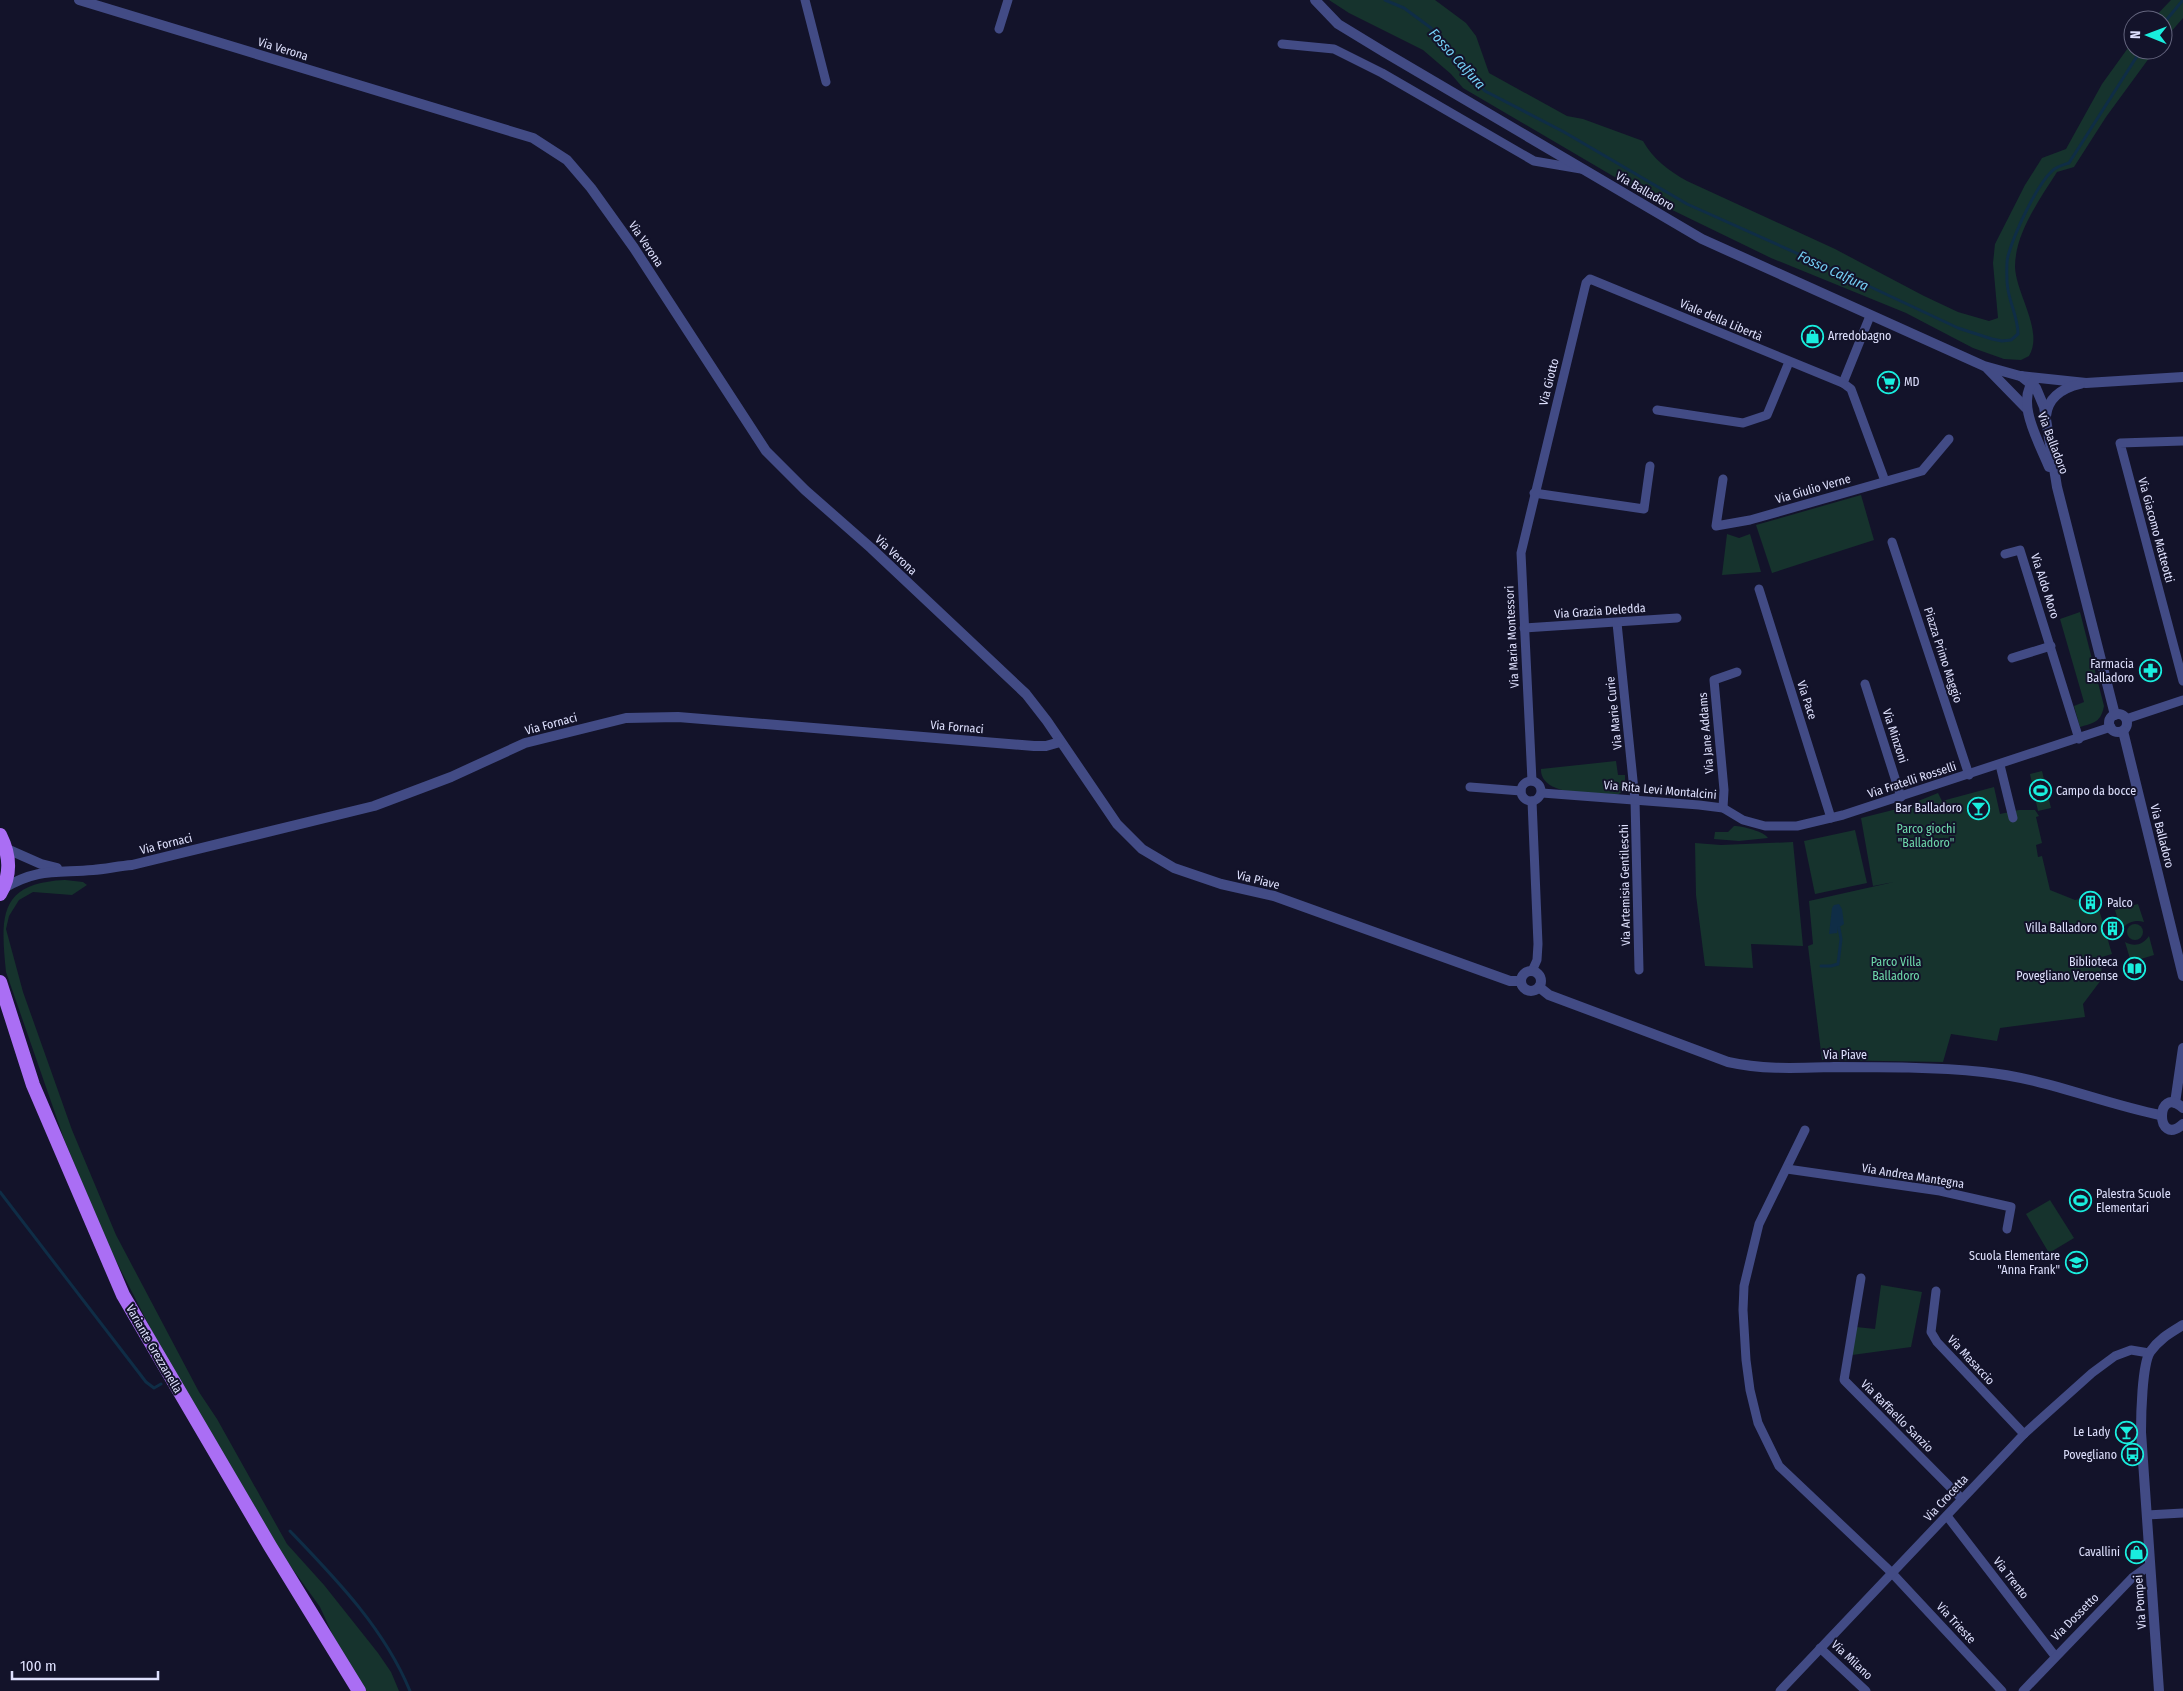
<svg xmlns="http://www.w3.org/2000/svg" width="2183" height="1691" font-family="'Fira Sans Condensed',sans-serif">
  <rect width="100%" height="100%" fill="#13132a"/>
  <g fill="#16332d">
    <path d="M 1329,0 L 1435,0 L 1466,23 L 1476,36 L 1489,73 L 1567,116 L 1583,119 L 1643,141 C 1653,159 1669,171 1687,181 L 1835,249 L 1924,296 L 1958,312 L 1989,321 L 1998,318 L 1993,263 L 1995,244 L 2025,185 L 2042,158 L 2066,149 L 2102,84 L 2133,41 L 2133,50 L 2155,50 L 2106,117 L 2074,167 L 2057,172 C 2040,199 2015,233 2015,267 C 2016,294 2044,331 2029,356 L 2021,360 L 2004,359 L 1973,348 L 1906,313 L 1771,258 L 1664,206 L 1463,88 L 1451,74 L 1423,50 L 1349,13 Z"/>
    <polygon points="2171,0 2183,0 2183,18 2163,41 2163,20 2152,20"/>
    <polygon points="1861,495 1874,540 1772,573 1756,525"/>
    <polygon points="1727,534 1739,538 1750,534 1761,572 1722,575"/>
    <path d="M 2080,612 L 2104,706 C 2101,722 2094,723 2080,727 L 2074,706 L 2084,702 L 2060,619 Z"/>
    <path d="M 1616,761 L 1618,775 L 1625,775 C 1625,785 1626,792 1616,795 C 1596,793 1540,797 1541,769 Z"/>
    <polygon points="2042,771 2051,808 2038,811 2030,774"/>
    <polygon points="1994,787 2000,814 2019,810 2035,810 2039,816 2036,817 2042,843 2036,845 2038,857 2042,856 2050,890 2075,900 2095,896 2112,954 2102,957 2101,980 2083,1004 2085,1017 2000,1028 1997,1041 1951,1034 1943,1062 1822,1060 1808,946 1813,944 1809,901 1894,882 1873,886 1861,818 1901,808 1938,793 1942,801"/>
    <path d="M 1734,826 C 1743,826 1765,832 1768,838 L 1739,841 L 1714,839 L 1715,832 L 1728,832 Z"/>
    <polygon points="1855,830 1867,883 1815,894 1804,841"/>
    <polygon points="1793,842 1803,946 1751,944 1753,968 1705,966 1696,895 1695,843 1721,845"/>
    <path d="M 65,880 L 83,882 L 87,885 L 72,895 L 33,892 L 19,900 L 9,916 L 6,929 L 23,992 L 72,1130 L 116,1235 L 199,1392 L 217,1419 L 287,1544 L 324,1585 L 378,1653 L 391,1672 L 399,1691 L 366,1691 L 341,1653 L 320,1607 L 281,1553 L 158,1343 L 108,1245 L 64,1139 L 6,972 C 0,914 0,883 65,880 Z"/>
    <path d="M 2138,904 L 2144,922 C 2133,919 2127,923 2121,930 L 2115,910 Z"/>
    <circle cx="2135" cy="932" r="8"/>
    <path d="M 2149,936 L 2154,955 L 2131,962 L 2125,942 C 2134,947 2143,945 2149,936 Z"/>
    <polygon points="2050,1200 2074,1238 2049,1253 2026,1214"/>
    <polygon points="1881,1285 1922,1292 1911,1347 1852,1355 1856,1327 1875,1329"/>
  </g>
  <polygon fill="#0f2d46" points="1839,904 1842,909 1844,924 1838,928 1837,933 1829,934 1832,908 1834,905"/>
  <g fill="none" stroke-linecap="round" stroke-linejoin="round">
    <g stroke="#0f2d46" stroke-width="3">
      <path d="M 1385,0 L 1404,8 L 1431,28 L 1451,56 L 1485,91 L 1564,132 L 1687,204 L 1843,274 L 1958,328 L 1992,339 L 2002,341 L 2011,340 L 2018,334 C 2018,316 2008,301 2007,282 C 2007,274 2006,263 2008,256 C 2014,234 2036,186 2052,171 C 2057,166 2062,165 2069,163 L 2141,50"/>
      <polyline points="2163,24 2183,0"/>
      <polyline points="1821,966 1831,966 1838,964 1841,939 1839,928"/>
      <polyline points="0,1192 146,1382 154,1388 161,1384"/>
      <path d="M 290,1531 C 336,1579 384,1628 410,1691"/>
    </g>
    <g stroke="#424b85" stroke-width="9">
      <polyline points="805,0 826,82"/>
      <polyline points="999,29 1008,0"/>
      <polyline points="1282,44 1334,49 1382,73 1534,161 1581,169"/>
      <polyline points="1870,316 1843,383 1851,389 1885,481"/>
      <polyline points="1657,410 1743,423 1767,415 1789,362"/>
      <polyline points="2183,441 2120,443 2183,681"/>
      <polyline points="1723,479 1716,526 1750,520 1922,471 1949,439"/>
      <polyline points="1534,493 1644,509 1650,466"/>
      <polyline points="1892,542 1969,775"/>
      <polyline points="2005,554 2020,550 2079,739"/>
      <polyline points="1759,589 1831,818"/>
      <polyline points="1617,623 1635,800 1639,970"/>
      <polyline points="1524,628 1677,618"/>
      <polyline points="2012,658 2051,646"/>
      <polyline points="1865,684 1901,797"/>
      <polyline points="2126,719 2183,700"/>
      <polyline points="2000,765 2013,818"/>
      <circle cx="1531" cy="791" r="10"/>
      <polyline points="1532,781 1521,553 1586,283 1590,279 1843,383"/>
      <polyline points="1470,787 1521,791"/>
      <polyline points="1542,793 1699,805 1723,808 1743,820 1765,826 1797,826 1843,815 2111,727"/>
      <polyline points="1723,808 1724,790 1714,680 1737,672"/>
      <polyline points="1532,971 1537,960 1538,944 1532,801"/>
      <polyline points="1805,1130 1759,1224 1744,1286 1743,1310 1746,1360 1750,1390 1758,1423 1779,1466 1891,1572 2002,1691"/>
      <polyline points="1787,1169 1940,1191 2011,1207 2007,1229"/>
      <polyline points="1861,1278 1844,1380 1962,1499"/>
      <polyline points="1936,1291 1931,1332 1937,1342 2024,1434"/>
      <polyline points="2147,1515 2183,1513"/>
      <polyline points="1947,1516 2055,1656"/>
      <polyline points="1820,1648 1866,1691"/>
      <polyline points="1780,1691 2024,1434 2092,1373 2115,1356 2131,1350 2149,1353"/>
      <polyline points="2023,1691 2132,1578 2150,1565"/>
    </g>
    <g stroke="#424b85" stroke-width="10">
      <polyline points="79,0 533,138 567,160 591,188 634,248 766,451 805,490 871,548 1026,694 1047,721 1117,824 1142,849 1174,868 1221,884 1274,896 1510,981 1521,981"/>
      <polyline points="1315,0 1338,24 1384,52 1702,239 1984,366 2020,376 2086,383 2183,377"/>
      <polyline points="1987,368 2026,408"/>
      <polyline points="2021,376 2036,388 2044,407 2057,487 2115,715"/>
      <path d="M 2036,379 C 2013,399 2040,444 2049,467"/>
      <path d="M 2046,416 C 2048,397 2063,388 2080,384"/>
      <circle cx="2118" cy="723" r="9"/>
      <polyline points="2123,731 2183,976"/>
      <polyline points="7,849 41,864 57,868"/>
      <path d="M 4,888 C 38,868 56,873 93,870 C 106,869 119,866 132,865 L 374,806 L 451,777 L 525,743 L 626,718 L 678,717 L 1034,746 L 1046,746 L 1060,742"/>
      <circle cx="1531" cy="981" r="10"/>
      <path d="M 1539,987 L 1549,995 L 1728,1062 C 1764,1070 1798,1068 1834,1067 C 1884,1067 1934,1067 1983,1072 C 2044,1078 2101,1103 2160,1115"/>
      <polyline points="2175,1103 2183,1048"/>
      <path d="M 2183,1108 C 2155,1083 2155,1149 2183,1124"/>
      <path d="M 2159,1691 L 2141,1432 C 2141,1416 2142,1365 2150,1352 C 2159,1339 2170,1333 2183,1325"/>
    </g>
    <g stroke="#aa6ef4" stroke-width="14">
      <path d="M 0,835 C 10,855 12,874 0,894"/>
      <polyline points="0,982 33,1085 123,1295 270,1546 359,1691"/>
    </g>
  </g>
  <defs>
    <symbol id="shop-ring" viewBox="-11 -11 22 22"><circle r="9.5" fill="#13132a" stroke="#19eede" stroke-width="1.5"/><path d="M-5-2.5h2.3a2.7 3.5 0 0 1 5.4 0H5L5.5 6h-11ZM-1.5-2.5h3a1.5 2.3 0 0 0-3 0Z" fill="#19eede"/></symbol>
    <symbol id="supermarket-ring" viewBox="-11 -11 22 22"><circle r="9.5" fill="#13132a" stroke="#19eede" stroke-width="1.5"/><path d="M-6-5.5h2.5l.6 2H6L4.5 2H-2.5L-4.4-4H-6ZM-1.5 3.2a1.3 1.3 0 1 0 .1 0ZM3 3.2a1.3 1.3 0 1 0 .1 0Z" fill="#19eede"/></symbol>
    <symbol id="pharmacy-ring" viewBox="-11 -11 22 22"><circle r="9.5" fill="#13132a" stroke="#19eede" stroke-width="1.5"/><path d="M-2-6h4v4h4v4h-4v4h-4v-4h-4v-4h4Z" fill="#19eede"/></symbol>
    <symbol id="stadium-ring" viewBox="-11 -11 22 22"><circle r="9.5" fill="#13132a" stroke="#19eede" stroke-width="1.5"/><path d="M0-5a6.5 5 0 1 0 0 10a6.5 5 0 1 0 0-10ZM-3.5-1.8h7v3.6h-7Z" fill="#19eede"/></symbol>
    <symbol id="bar-ring" viewBox="-11 -11 22 22"><circle r="9.5" fill="#13132a" stroke="#19eede" stroke-width="1.5"/><path d="M-6-5H6L.8 .8V4.5H3.5V6h-7V4.5H-.8V.8Z" fill="#19eede"/></symbol>
    <symbol id="building-ring" viewBox="-11 -11 22 22"><circle r="9.5" fill="#13132a" stroke="#19eede" stroke-width="1.5"/><path d="M-4-6H4V6H1V3H-1V6H-4ZM-2.5-4.3h1.7v1.8h-1.7ZM.8-4.3h1.7v1.8H.8ZM-2.5-1h1.7V.8h-1.7ZM.8-1h1.7V.8H.8Z" fill="#19eede"/></symbol>
    <symbol id="library-ring" viewBox="-11 -11 22 22"><circle r="9.5" fill="#13132a" stroke="#19eede" stroke-width="1.5"/><path d="M-6-4Q-3-5.5-.7-3.5V5Q-3 3-6 4ZM6-4Q3-5.5 .7-3.5V5Q3 3 6 4Z" fill="#19eede"/></symbol>
    <symbol id="school-ring" viewBox="-11 -11 22 22"><circle r="9.5" fill="#13132a" stroke="#19eede" stroke-width="1.5"/><path d="M0-5L7-2L0 1L-7-2ZM-4 1L0 2.5L4 1V4Q0 6-4 4Z" fill="#19eede"/></symbol>
    <symbol id="bus-ring" viewBox="-11 -11 22 22"><circle r="9.5" fill="#13132a" stroke="#19eede" stroke-width="1.5"/><path d="M-5-6H5V4H4V6H2V4H-2V6H-4V4H-5ZM-3.5-4V0h7V-4ZM-3.5 1.2v1.5H-2V1.2ZM2 1.2v1.5H3.5V1.2Z" fill="#19eede"/></symbol>
  </defs>
  <g fill-rule="evenodd">
    <use href="#shop-ring" x="1800" y="324" width="25" height="25"/>
    <use href="#supermarket-ring" x="1876" y="370" width="25" height="25"/>
    <use href="#pharmacy-ring" x="2138" y="658" width="25" height="25"/>
    <use href="#stadium-ring" x="2028" y="778" width="25" height="25"/>
    <use href="#bar-ring" x="1966" y="796" width="25" height="25"/>
    <use href="#building-ring" x="2078" y="890" width="25" height="25"/>
    <use href="#building-ring" x="2100" y="916" width="25" height="25"/>
    <use href="#library-ring" x="2122" y="956" width="25" height="25"/>
    <use href="#stadium-ring" x="2068" y="1188" width="25" height="25"/>
    <use href="#school-ring" x="2064" y="1250" width="25" height="25"/>
    <use href="#bar-ring" x="2114" y="1420" width="25" height="25"/>
    <use href="#bus-ring" x="2120" y="1442" width="25" height="25"/>
    <use href="#shop-ring" x="2124" y="1540" width="25" height="25"/>
  </g>
  <g text-anchor="middle" dominant-baseline="central" stroke-width="4" stroke-linejoin="round" paint-order="stroke">
    <g font-size="12" fill="#dee0fd" stroke="#13132a">
      <text transform="translate(283 49) rotate(17)">Via Verona</text>
      <text transform="translate(1645 191) rotate(30)">Via Balladoro</text>
      <text transform="translate(646 244) rotate(56)">Via Verona</text>
      <text transform="translate(1721 320) rotate(23)">Viale della Libertà</text>
      <text transform="translate(1549 382) rotate(-76)">Via Giotto</text>
      <text transform="translate(2053 443) rotate(69)">Via Balladoro</text>
      <text transform="translate(1813 489) rotate(-16)">Via Giulio Verne</text>
      <text transform="translate(2156 530) rotate(75)">Via Giacomo Matteotti</text>
      <text transform="translate(896 555) rotate(43)">Via Verona</text>
      <text transform="translate(2045 586) rotate(72)">Via Aldo Moro</text>
      <text transform="translate(1600 611) rotate(-4)">Via Grazia Deledda</text>
      <text transform="translate(1512 637) rotate(-93)">Via Maria Montessori</text>
      <text transform="translate(1943 655) rotate(72)">Piazza Primo Maggio</text>
      <text transform="translate(1807 700) rotate(72)">Via Pace</text>
      <text transform="translate(1614 713) rotate(-96)">Via Marie Curie</text>
      <text transform="translate(551 724) rotate(-15)">Via Fornaci</text>
      <text transform="translate(957 727) rotate(5)">Via Fornaci</text>
      <text transform="translate(1706 733) rotate(-95)">Via Jane Addams</text>
      <text transform="translate(1895 736) rotate(72)">Via Minzoni</text>
      <text transform="translate(1912 780) rotate(-18)">Via Fratelli Rosselli</text>
      <text transform="translate(1660 790) rotate(5)">Via Rita Levi Montalcini</text>
      <text transform="translate(2162 836) rotate(76)">Via Balladoro</text>
      <text transform="translate(166 844) rotate(-14)">Via Fornaci</text>
      <text transform="translate(1258 880) rotate(14)">Via Piave</text>
      <text transform="translate(1625 885) rotate(-91)">Via Artemisia Gentileschi</text>
      <text x="1845" y="1055">Via Piave</text>
      <text transform="translate(1913 1176) rotate(9)">Via Andrea Mantegna</text>
      <text transform="translate(154 1349) rotate(60)">Variante Grezzanella</text>
      <text transform="translate(1971 1360) rotate(47)">Via Masaccio</text>
      <text transform="translate(1897 1416) rotate(45)">Via Raffaello Sanzio</text>
      <text transform="translate(1946 1498) rotate(-47)">Via Crocetta</text>
      <text transform="translate(2011 1578) rotate(52)">Via Trento</text>
      <text transform="translate(2140 1602) rotate(-94)">Via Pompei</text>
      <text transform="translate(2075 1617) rotate(-45)">Via Dossetto</text>
      <text transform="translate(1956 1623) rotate(47)">Via Trieste</text>
      <text transform="translate(1852 1660) rotate(43)">Via Milano</text>
    </g>
    <g font-size="12" fill="#dee0fd" stroke="#13132a" text-anchor="end">
      <text x="1828" y="336" text-anchor="start">Arredobagno</text>
      <text x="1904" y="382" text-anchor="start">MD</text>
      <text x="2134" y="664">Farmacia<tspan x="2134" dy="14">Balladoro</tspan></text>
      <text x="2056" y="791" text-anchor="start">Campo da bocce</text>
      <text x="1962" y="808">Bar Balladoro</text>
      <text x="2107" y="903" text-anchor="start">Palco</text>
      <text x="2097" y="928">Villa Balladoro</text>
      <text x="2118" y="962">Biblioteca<tspan x="2118" dy="14">Povegliano Veroense</tspan></text>
      <text x="2096" y="1194" text-anchor="start">Palestra Scuole<tspan x="2096" dy="14">Elementari</tspan></text>
      <text x="2060" y="1256">Scuola Elementare<tspan x="2060" dy="14">"Anna Frank"</tspan></text>
      <text x="2110" y="1432">Le Lady</text>
      <text x="2117" y="1455">Povegliano</text>
      <text x="2120" y="1552">Cavallini</text>
    </g>
    <g font-size="12" fill="#6ed9ab" stroke="#13132a">
      <text x="1926" y="829">Parco giochi<tspan x="1926" dy="14">"Balladoro"</tspan></text>
      <text x="1896" y="962">Parco Villa<tspan x="1896" dy="14">Balladoro</tspan></text>
    </g>
    <g font-size="14" font-style="italic" fill="#74cff4" stroke="#13132a">
      <text transform="translate(1457 59) rotate(48)">Fosso Calfura</text>
      <text transform="translate(1833 271) rotate(25)">Fosso Calfura</text>
    </g>
  </g>
  <g transform="translate(2148 35) rotate(271)"><circle r="24" fill="#13132a" stroke="#64657e"/>
  <path d="M0-4L9 19L0 12L-9 19Z" fill="#19eede"/>
  <text y="-8" font-size="14" font-weight="bold" text-anchor="middle" fill="#dee0fd">N</text>
  </g>
  <path d="M12 1671v8h146v-8" fill="none" stroke="#dee0fd" stroke-width="2.5"/>
  <text x="20" y="1671" font-size="15" fill="#dee0fd" stroke="#13132a" stroke-width="4" paint-order="stroke">100 m</text>
</svg>
